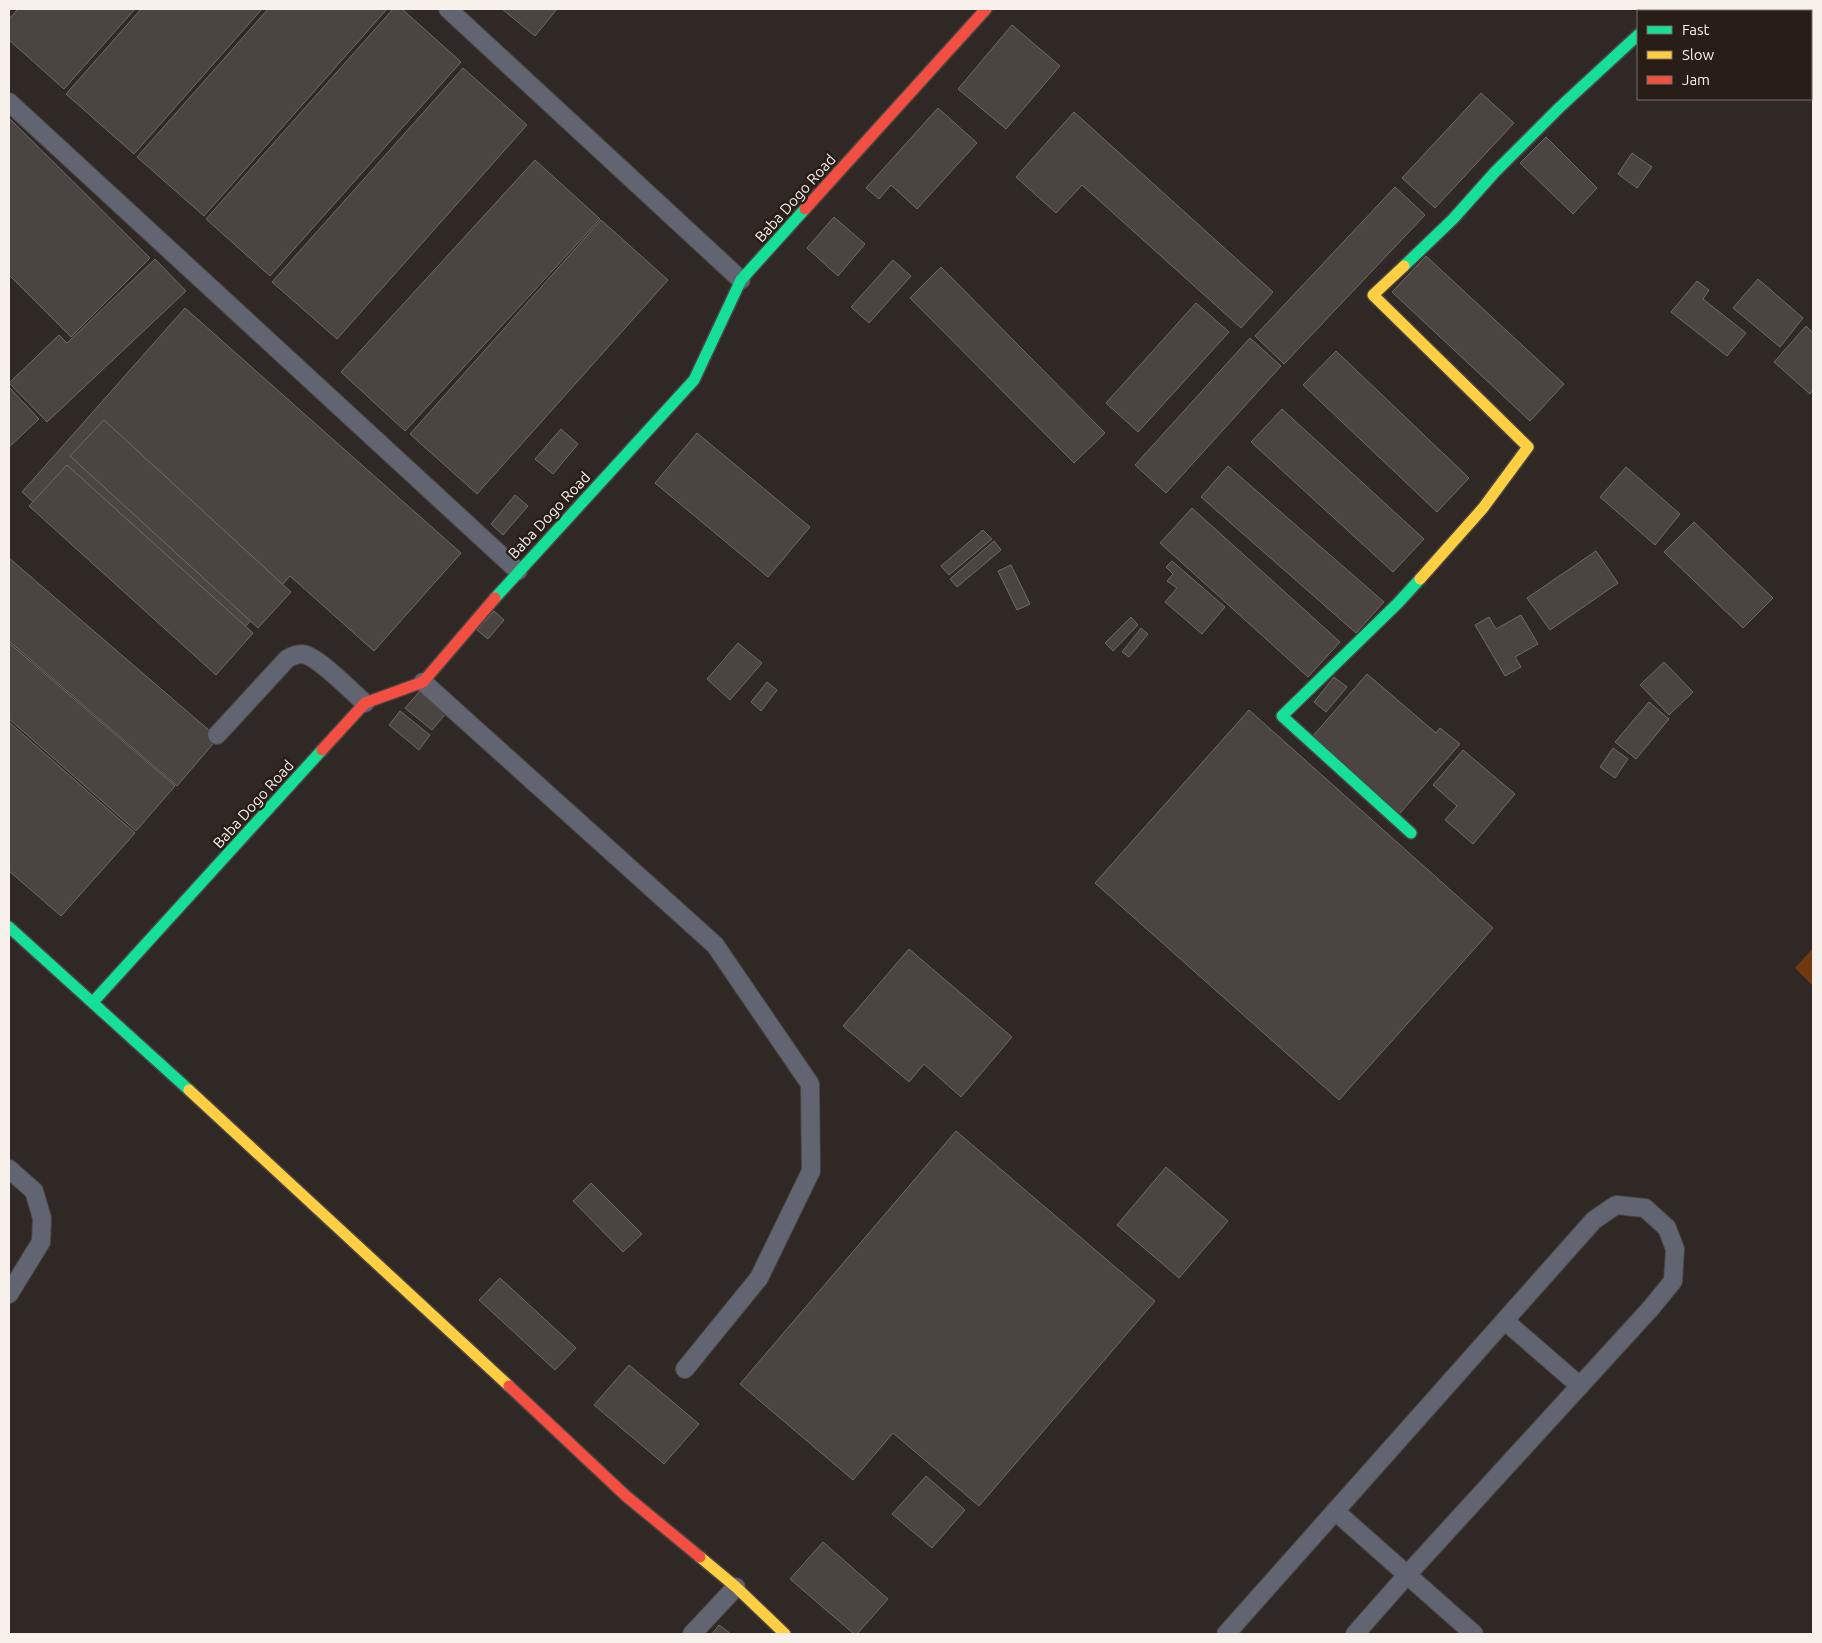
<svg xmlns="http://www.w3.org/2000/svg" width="1822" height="1643" font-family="Ubuntu,sans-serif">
  <rect width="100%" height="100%" fill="#2f2824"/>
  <polygon fill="#73380f" points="1813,948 1813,986 1795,968"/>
  <g fill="#4b4542" stroke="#716b68">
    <polygon points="18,9 135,9 64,89 9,40 9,19"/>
    <polygon points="141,9 262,9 134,154 66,94"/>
    <polygon points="268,9 387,9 204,216 137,157"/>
    <polygon points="393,9 402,9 461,62 270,276 206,219"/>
    <polygon points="502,9 557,9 535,36"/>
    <polygon points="1012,25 1060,66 1006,129 958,89"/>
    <polygon points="463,68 527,125 337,339 272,282"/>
    <polygon points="1481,93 1514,123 1435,208 1402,178"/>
    <polygon points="938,108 977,143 917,209 891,185 879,199 866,188"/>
    <polygon points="1074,112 1273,292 1241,328 1082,185 1056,213 1016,177"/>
    <polygon points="9,118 150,258 71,337 9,275"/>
    <polygon points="1546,137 1597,188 1573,214 1520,163"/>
    <polygon points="1632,153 1652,167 1637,188 1618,174"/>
    <polygon points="535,160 600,219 405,431 341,372"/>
    <polygon points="1395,187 1425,215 1284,364 1255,336"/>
    <polygon points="834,217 865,244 838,276 807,248"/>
    <polygon points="601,220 668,280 477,494 410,434"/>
    <polygon points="1426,256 1564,384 1530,421 1392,292"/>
    <polygon points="155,259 186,291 47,422 9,383 59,335 67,343"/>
    <polygon points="893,260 911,276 869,323 851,307"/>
    <polygon points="941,267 1105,433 1074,463 910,298"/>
    <polygon points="1758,279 1803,318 1780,347 1733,308"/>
    <polygon points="1697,281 1709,290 1703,299 1746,333 1727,356 1671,312"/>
    <polygon points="1196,303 1229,332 1138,432 1106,403"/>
    <polygon points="185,308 461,553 374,651 290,576 215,661 22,492"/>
    <polygon points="1806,326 1813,333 1813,390 1810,394 1774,362"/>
    <polygon points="1250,338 1281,366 1166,493 1135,465"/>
    <polygon points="1336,351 1469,478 1437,512 1303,385"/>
    <polygon points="9,387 39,419 9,447"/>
    <polygon points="1282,409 1424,539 1393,572 1251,442"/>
    <polygon points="104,420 291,592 258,628 70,456"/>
    <polygon points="561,429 578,444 553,474 535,459"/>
    <polygon points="697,433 810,527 768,577 655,483"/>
    <polygon points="67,465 253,633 216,675 29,506"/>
    <polygon points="1228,466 1384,602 1356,633 1201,497"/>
    <polygon points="1626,467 1680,514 1655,545 1600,497"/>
    <polygon points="515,495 528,506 503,535 491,524"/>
    <polygon points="1192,508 1340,642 1308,677 1160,543"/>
    <polygon points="1694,522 1773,598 1743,628 1664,552"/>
    <polygon points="983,530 992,539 949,575 941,566"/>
    <polygon points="994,541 1001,550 957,587 950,579"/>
    <polygon points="1596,551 1618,583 1550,630 1527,598"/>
    <polygon points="9,558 218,738 177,786 9,641"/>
    <polygon points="1172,561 1225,607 1202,634 1165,602 1177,588 1167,581 1173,574 1166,567"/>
    <polygon points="1011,565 1030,604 1017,610 998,571"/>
    <polygon points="494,611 504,620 488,639 477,630"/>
    <polygon points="1521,615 1538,644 1515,657 1521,667 1505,676 1475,625 1489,617 1496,629"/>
    <polygon points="1131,617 1138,625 1113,651 1105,643"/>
    <polygon points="1141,628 1148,634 1129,657 1122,652"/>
    <polygon points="9,643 175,786 136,831 9,719"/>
    <polygon points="738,643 762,663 730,700 707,679"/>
    <polygon points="1664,662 1693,692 1669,715 1640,685"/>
    <polygon points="1367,674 1436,733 1440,728 1460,744 1395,819 1312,737"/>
    <polygon points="1334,677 1347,687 1326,712 1314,702"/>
    <polygon points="767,682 777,690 761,711 751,702"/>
    <polygon points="421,690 447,712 432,730 405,708"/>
    <polygon points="1649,702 1669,719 1636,759 1615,742"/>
    <polygon points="1249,710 1493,928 1339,1100 1095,883"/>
    <polygon points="400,711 430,735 419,750 389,725"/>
    <polygon points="9,722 135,833 61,916 9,871"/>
    <polygon points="1613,748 1628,759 1615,778 1600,767"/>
    <polygon points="1463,750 1515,794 1473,844 1445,820 1457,806 1433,785"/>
    <polygon points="909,949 1012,1037 961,1097 924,1064 909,1082 843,1026"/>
    <polygon points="956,1131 1155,1301 979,1506 893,1433 853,1480 740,1384"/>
    <polygon points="1166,1167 1228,1221 1179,1278 1117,1225"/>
    <polygon points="591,1183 642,1234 623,1252 573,1201"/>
    <polygon points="500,1278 576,1348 555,1370 479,1300"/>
    <polygon points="629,1365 699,1424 664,1464 594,1405"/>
    <polygon points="926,1476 965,1510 932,1548 892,1514"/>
    <polygon points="823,1542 888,1599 857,1634 854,1634 790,1579"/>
    <polygon points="719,1625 731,1634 712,1634"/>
  </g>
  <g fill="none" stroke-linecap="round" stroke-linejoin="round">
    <defs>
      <g id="lane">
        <polyline points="448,9 741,280"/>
        <polyline points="9,102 518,571"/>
        <polyline points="423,682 715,945 810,1084 811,1171 759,1278 685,1369"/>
        <path d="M 217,735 L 287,659 C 292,656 296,654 302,654 C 317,655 352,692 365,703"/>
        <polyline points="9,1169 34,1191 42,1218 41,1242 9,1294"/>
        <polyline points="1505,1321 1580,1386"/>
        <polyline points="1335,1511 1474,1634"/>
        <polyline points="692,1634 736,1587"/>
        <polyline points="1226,1634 1594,1220 1616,1205 1645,1208 1667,1228 1675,1249 1673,1281 1651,1308 1407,1575 1355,1634"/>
      </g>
      <polyline id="street" points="1664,11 1667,9"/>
      <g id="fast">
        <polyline points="1404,266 1453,219 1495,172 1560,107 1638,35"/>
        <polyline points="495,598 694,380 741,280 805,209"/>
        <polyline points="1411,833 1282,716 1398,603 1420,579"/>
        <polyline points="9,927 189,1090"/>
        <polyline points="93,1002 322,750"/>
      </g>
      <g id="slow">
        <polyline points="1404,266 1373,295 1528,447 1483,508 1420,579"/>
        <polyline points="189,1090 509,1386"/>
        <polyline points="700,1557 736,1587 785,1634"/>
      </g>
      <g id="jam">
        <polyline points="805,209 986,9"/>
        <polyline points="322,750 365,703 423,682 495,598"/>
        <polyline points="509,1386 626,1496 700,1557"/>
      </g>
    </defs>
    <use href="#lane" stroke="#4a4541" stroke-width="20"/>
    <use href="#street" stroke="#4a4541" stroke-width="30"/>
    <use href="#fast" stroke="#4a4541" stroke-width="14"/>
    <use href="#slow" stroke="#4a4541" stroke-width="14"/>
    <use href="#jam" stroke="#4a4541" stroke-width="14"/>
    <use href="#lane" stroke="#616571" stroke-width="18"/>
    <use href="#street" stroke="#616571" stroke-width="28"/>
    <use href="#fast" stroke="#16e098" stroke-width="11"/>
    <use href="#slow" stroke="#ffcf43" stroke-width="11"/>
    <use href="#jam" stroke="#f24e42" stroke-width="11"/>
  </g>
  <g text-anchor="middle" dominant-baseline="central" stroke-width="5" stroke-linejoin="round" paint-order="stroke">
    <g font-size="15" fill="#f8f0eb" stroke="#291d17">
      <text transform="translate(795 198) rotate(-48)">Baba Dogo Road</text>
      <text transform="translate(549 515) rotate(-47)">Baba Dogo Road</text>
      <text transform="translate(253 804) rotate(-48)">Baba Dogo Road</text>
    </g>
  </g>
  <rect width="1822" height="1643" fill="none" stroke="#f8f0eb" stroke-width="20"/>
  <rect x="1637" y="10" width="175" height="90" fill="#291d17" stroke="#7c716c"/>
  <rect x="1647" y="26" width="25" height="8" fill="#16e098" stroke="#7c716c"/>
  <text x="1682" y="35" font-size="15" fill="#f8f0eb">Fast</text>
  <rect x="1647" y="51" width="25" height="8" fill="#ffcf43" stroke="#7c716c"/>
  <text x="1682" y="60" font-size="15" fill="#f8f0eb">Slow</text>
  <rect x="1647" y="76" width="25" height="8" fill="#f24e42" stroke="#7c716c"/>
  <text x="1682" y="85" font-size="15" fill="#f8f0eb">Jam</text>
</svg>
